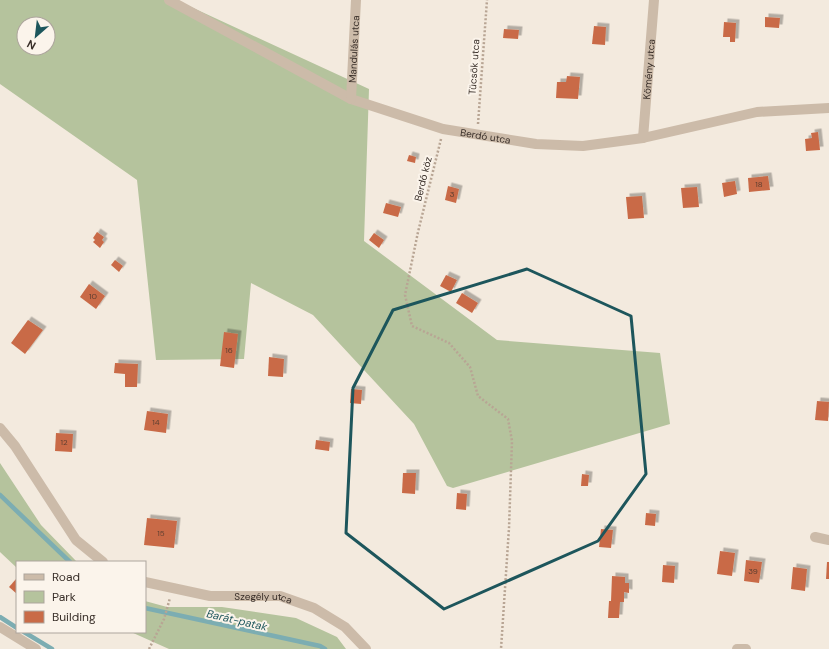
<svg xmlns="http://www.w3.org/2000/svg" width="829" height="649" font-family="'DM Sans',sans-serif">
  <defs>
    <filter id="shadow"><feDropShadow dx="3.5" dy="-3.5" stdDeviation="0" flood-color="#0004"/></filter>
  </defs>
  <rect width="100%" height="100%" fill="#f3eade"/>
  <g fill="#b5c39d" fill-rule="evenodd">
    <path d="M 0,0 L 176,0 L 369,89 L 364,241 L 497,340 L 660,353 L 670,424 L 453,488 L 447,486 L 414,424 L 313,315 L 251,283 L 244,359 L 156,360 L 137,180 L 0,84 ZM 24,24 L 48,24 L 48,48 L 24,48 Z"/>
    <polygon points="0,463 41,525 77,562 17,562 17,568 0,552"/>
    <polygon points="145,601 167,607 222,607 296,618 337,637 346,649 169,649 131,632 145,632"/>
  </g>
  <g fill="none" stroke-linecap="round" stroke-linejoin="round">
    <g stroke="#7cadb2" stroke-width="4.5">
      <polyline points="0,495 70,562"/>
      <polyline points="145,608 320,646 325,649"/>
      <polyline points="0,617 17,628"/>
      <polyline points="24,632 52,649"/>
    </g>
  </g>
  <g fill="#c96b47" filter="url(#shadow)">
    <polygon points="765,17 780,18 779,28 765,27"/>
    <polygon points="724,22 736,23 735,42 730,42 730,37 723,37"/>
    <polygon points="594,26 606,27 605,45 592,44"/>
    <polygon points="504,29 519,30 518,39 503,38"/>
    <polygon points="567,76 580,77 578,99 556,98 557,82 566,82"/>
    <polygon points="818,132 820,150 806,151 805,139 812,138 811,133"/>
    <polygon points="409,155 416,157 415,163 407,161"/>
    <polygon points="768,176 770,190 749,192 748,178"/>
    <polygon points="735,181 737,194 724,197 722,183"/>
    <polygon points="448,186 459,189 456,203 445,200"/>
    <polygon points="697,187 699,207 683,208 681,188"/>
    <polygon points="642,196 644,218 628,219 626,197"/>
    <polygon points="386,203 401,207 398,217 383,213"/>
    <polygon points="97,232 104,237 102,240 104,242 100,248 93,242 95,240 93,238"/>
    <polygon points="374,233 384,240 379,248 369,240"/>
    <polygon points="115,260 123,266 119,272 111,265"/>
    <polygon points="446,275 457,280 451,292 440,286"/>
    <polygon points="89,284 105,296 96,309 80,297"/>
    <polygon points="462,293 478,303 472,313 456,303"/>
    <polygon points="28,320 43,330 25,354 11,343"/>
    <polygon points="224,332 238,334 234,368 220,366"/>
    <polygon points="269,357 284,359 283,377 268,376"/>
    <polygon points="115,363 138,364 137,387 125,387 125,374 114,373"/>
    <polygon points="351,389 362,390 361,404 350,403"/>
    <polygon points="817,401 829,402 828,421 815,420"/>
    <polygon points="147,411 168,414 166,433 144,430"/>
    <polygon points="56,433 73,434 72,452 55,451"/>
    <polygon points="316,440 330,442 329,451 315,449"/>
    <polygon points="403,473 416,473 415,494 402,493"/>
    <polygon points="582,474 589,475 588,486 581,486"/>
    <polygon points="457,493 467,494 466,510 456,509"/>
    <polygon points="646,513 656,514 655,526 645,525"/>
    <polygon points="147,518 177,521 174,548 144,545"/>
    <polygon points="601,529 613,530 611,548 599,547"/>
    <polygon points="720,551 735,553 732,576 717,574"/>
    <polygon points="746,560 762,562 759,583 744,581"/>
    <polygon points="827,562 829,562 829,579 826,579"/>
    <polygon points="663,565 675,566 674,583 662,582"/>
    <polygon points="793,567 807,569 805,591 791,589"/>
    <polygon points="612,576 625,577 625,583 629,583 629,593 624,592 624,602 620,602 619,618 608,618 609,601 611,601"/>
    <polygon points="17,578 17,594 9,587"/>
  </g>
  <g fill="none" stroke-linecap="round" stroke-linejoin="round">
    <g stroke="#b8a594" stroke-width="2.5" stroke-dasharray="2 2" stroke-linecap="butt">
      <polyline points="478,124 487,0"/>
      <polyline points="441,139 418,232 405,295 412,326 449,343 470,367 478,396 508,419 512,441 509,528 501,649"/>
      <polyline points="149,649 164,619 170,598"/>
    </g>
    <g stroke="#ccbba9" stroke-width="10">
      <path id="s1" d="M 169,0 L 351,99 L 443,129 L 536,144 L 583,146 L 643,138 L 757,112 L 829,108"/>
      <path id="s2" d="M 351,99 L 356,0"/>
      <path id="s3" d="M 643,138 L 654,0"/>
      <polyline points="0,428 15,446 76,540 103,562"/>
      <polyline points="815,537 829,540"/>
      <path id="s4" d="M 145,582 L 210,596 L 280,596 L 314,608 L 345,627 L 366,649"/>
      <polyline points="0,627 36,649"/>
      <polyline points="737,649 746,649"/>
    </g>
  </g>
  <path fill="none" stroke="#1d565c" stroke-width="3" stroke-linejoin="round" d="M 527,269 L 631,316 L 646,474 L 598,541 L 444,609 L 346,533 L 353,388 L 393,310 Z"/>
  <g text-anchor="middle" dominant-baseline="central" stroke-width="4" stroke-linejoin="round" paint-order="stroke">
    <g font-size="8" fill="#5d3e30">
      <text x="759" y="184">18</text>
      <text x="452" y="194">3</text>
      <text x="93" y="296">10</text>
      <text x="229" y="350">16</text>
      <text x="156" y="422">14</text>
      <text x="64" y="442">12</text>
      <text x="161" y="533">15</text>
      <text x="753" y="571">39</text>
    </g>
    <g font-size="10" fill="#392f29" stroke="#fbf4eb">
      <text stroke="none"><textPath href="#s2" startOffset="50">Mandulás utca</textPath></text>
      <text transform="translate(474 67) rotate(-86)">Tücsök utca</text>
      <text stroke="none"><textPath href="#s3" startOffset="69">Kömény utca</textPath></text>
      <text stroke="none"><textPath href="#s1" startOffset="347">Berdó utca</textPath></text>
      <text transform="translate(423 179) rotate(-76)">Berdó köz</text>
      <text stroke="none"><textPath href="#s4" startOffset="120">Szegély utca</textPath></text>
    </g>
    <g font-size="11" font-style="italic" fill="#1d565c" stroke="#fbf4eb">
      <text transform="translate(237 620) rotate(13)">Barát-patak</text>
    </g>
  </g>
  <rect x="16" y="561" width="130" height="72" fill="#fbf4eb" stroke="#ada59d"/>
  <rect x="24" y="574" width="20" height="6" fill="#ccbba9" stroke="#ada59d"/>
  <text x="52" y="581" font-size="12" fill="#392f29">Road</text>
  <rect x="24" y="591" width="20" height="12" fill="#b5c39d" stroke="#ada59d"/>
  <text x="52" y="601" font-size="12" fill="#392f29">Park</text>
  <rect x="24" y="611" width="20" height="12" fill="#c96b47" stroke="#ada59d"/>
  <text x="52" y="621" font-size="12" fill="#392f29">Building</text>
  <g transform="translate(36 36) rotate(208)"><circle r="19" fill="#fbf4eb" stroke="#ada59d"/>
  <path d="M0-3L7 15L0 10L-7 15Z" fill="#1d565c"/>
  <text y="-6" font-size="11" font-weight="bold" text-anchor="middle" fill="#392f29">N</text>
  </g>
</svg>
